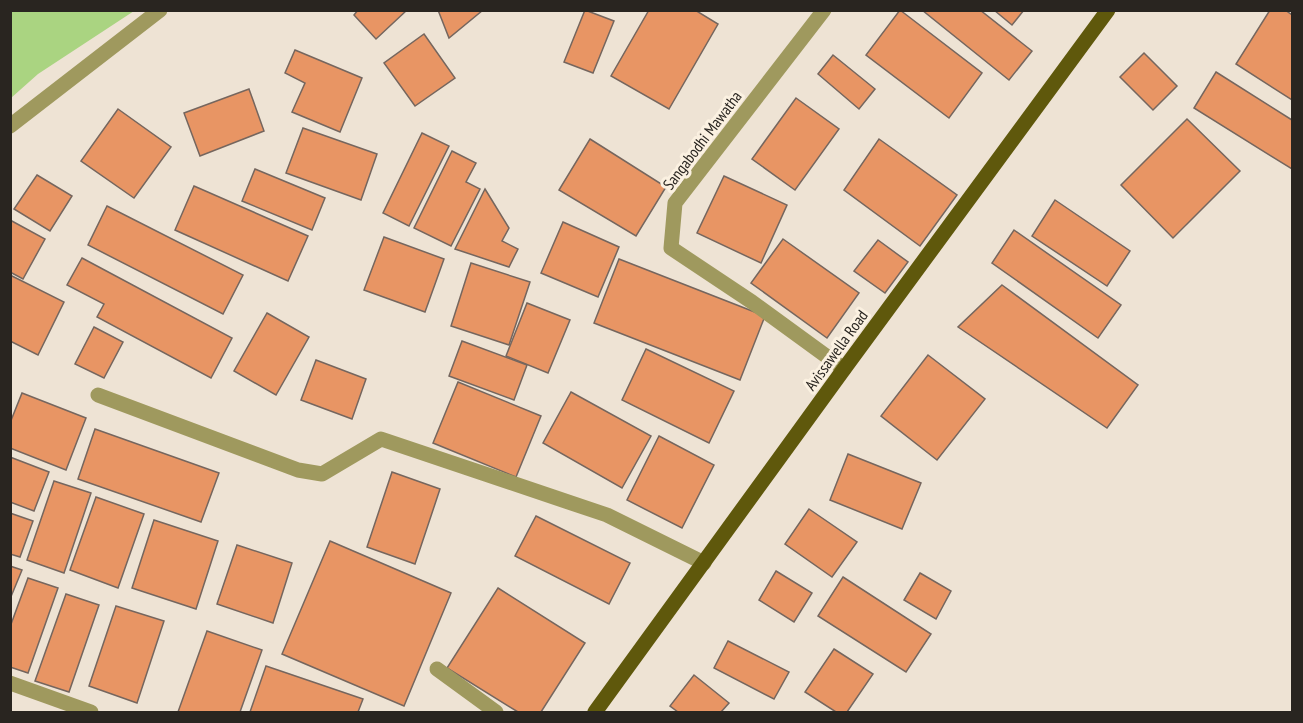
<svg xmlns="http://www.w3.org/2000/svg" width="1303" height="723" font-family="'PT Sans Narrow',sans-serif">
  <rect width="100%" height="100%" fill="#eee3d4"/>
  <polygon fill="#aad481" points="11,10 134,10 134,11 38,74 11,98"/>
  <g fill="#e89564" stroke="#75665e" stroke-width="1.5">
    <polygon points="358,10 407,10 376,39 354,15"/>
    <polygon points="438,10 483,10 449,38"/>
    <polygon points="585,10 614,21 593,73 564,62"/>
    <polygon points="649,10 695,10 718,24 669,109 611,76"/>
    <polygon points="900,10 982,73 949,118 866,55"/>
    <polygon points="922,10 980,10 1032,51 1009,80"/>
    <polygon points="994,10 1024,10 1012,25"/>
    <polygon points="1270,10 1285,10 1292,15 1292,100 1236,64"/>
    <polygon points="424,34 455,78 415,106 384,63"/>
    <polygon points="295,50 362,78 340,132 292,112 305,83 285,73"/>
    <polygon points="1144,53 1177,86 1153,110 1120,77"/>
    <polygon points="833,55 875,89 859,109 818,74"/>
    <polygon points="1216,72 1292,120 1292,169 1194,108"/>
    <polygon points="249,89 264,131 200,156 184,113"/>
    <polygon points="796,98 839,129 795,190 752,159"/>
    <polygon points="118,109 171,147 134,198 81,161"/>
    <polygon points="1187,119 1240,171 1173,238 1121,185"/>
    <polygon points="303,128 377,154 361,200 286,173"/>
    <polygon points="422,133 449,146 409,226 383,213"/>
    <polygon points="590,139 666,187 636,236 559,190"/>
    <polygon points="879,139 957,195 920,246 844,190"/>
    <polygon points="452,151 476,163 466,182 480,189 451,246 414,228"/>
    <polygon points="255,169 325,198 312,230 242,201"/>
    <polygon points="37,175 72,196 50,231 14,209"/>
    <polygon points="724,176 787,205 761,263 697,233"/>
    <polygon points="194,186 308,236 288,281 175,230"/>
    <polygon points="485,189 509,228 502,241 518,249 509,267 455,249"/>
    <polygon points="1055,200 1130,251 1107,286 1032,236"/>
    <polygon points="107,206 243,275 223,314 88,245"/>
    <polygon points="10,220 45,239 23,279 10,272"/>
    <polygon points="563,222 619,247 598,297 541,273"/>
    <polygon points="1014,230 1121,305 1098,338 992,263"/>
    <polygon points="384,237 444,259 425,312 364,290"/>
    <polygon points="783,239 859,293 827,338 751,283"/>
    <polygon points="878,240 908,262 885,293 854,271"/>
    <polygon points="82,258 232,338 211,378 97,317 104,304 67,285"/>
    <polygon points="619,259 765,316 740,380 594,323"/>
    <polygon points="471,263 530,282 509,345 451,326"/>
    <polygon points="10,275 64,302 38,355 10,341"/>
    <polygon points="1002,285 1138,385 1107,428 958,327"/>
    <polygon points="527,303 570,320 548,373 506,356"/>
    <polygon points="267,313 309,337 276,395 234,371"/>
    <polygon points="94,327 123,342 104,378 75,364"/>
    <polygon points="462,341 527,365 514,400 449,376"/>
    <polygon points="646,349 734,391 709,443 622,400"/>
    <polygon points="928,355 985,399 937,460 881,416"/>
    <polygon points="316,360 366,379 352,419 301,400"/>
    <polygon points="458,382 541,416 516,477 433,443"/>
    <polygon points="571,392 651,436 622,488 543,443"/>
    <polygon points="22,393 86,418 66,470 10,448 10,423"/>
    <polygon points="95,429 219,473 201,522 78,479"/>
    <polygon points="659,436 714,465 682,528 627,500"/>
    <polygon points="848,454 921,483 902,529 830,500"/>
    <polygon points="10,457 49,472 34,511 10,502"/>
    <polygon points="392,472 440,489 415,564 367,547"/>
    <polygon points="54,481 91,493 64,573 27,560"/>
    <polygon points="96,497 144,514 118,588 70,570"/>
    <polygon points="809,509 857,542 832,577 785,544"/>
    <polygon points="10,513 33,521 20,557 10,554"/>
    <polygon points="536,516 630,563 609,604 515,556"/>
    <polygon points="154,520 218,541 196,609 132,588"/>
    <polygon points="330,541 451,593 404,706 282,654"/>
    <polygon points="237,545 292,563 273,623 217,604"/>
    <polygon points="10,566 22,570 10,599"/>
    <polygon points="776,571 812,593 794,622 759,600"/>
    <polygon points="920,573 951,591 936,619 904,600"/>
    <polygon points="843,577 931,634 906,672 818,616"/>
    <polygon points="28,578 58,588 28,673 10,667 10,627"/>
    <polygon points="498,588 585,643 541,712 518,712 447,668"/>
    <polygon points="66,594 99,605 69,692 35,681"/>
    <polygon points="116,606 164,621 137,703 89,686"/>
    <polygon points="207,631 262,650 240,712 178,712"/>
    <polygon points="728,641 789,672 774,699 714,668"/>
    <polygon points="834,649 873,674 847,712 836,712 805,692"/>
    <polygon points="266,666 363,699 358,712 250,712"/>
    <polygon points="694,675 729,703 721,712 678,712 670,706"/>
  </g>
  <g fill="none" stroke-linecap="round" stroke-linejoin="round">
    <g stroke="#9f995e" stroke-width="15">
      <polyline points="824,10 675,203 671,248 752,302 844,369"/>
      <polyline points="10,126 160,10"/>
      <polyline points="98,395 298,470 322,474 381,439 607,515 704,563"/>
      <polyline points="437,669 496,712"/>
      <polyline points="10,683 91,712"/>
    </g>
    <polyline stroke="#5f580c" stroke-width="15" points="595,712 844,369 1108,10"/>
  </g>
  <g text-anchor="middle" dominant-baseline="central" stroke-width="6" stroke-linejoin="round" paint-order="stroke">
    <g font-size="16" fill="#292520" stroke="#fbf1e1">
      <text transform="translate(702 140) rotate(-53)">Sangabodhi Mawatha</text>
      <text transform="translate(836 350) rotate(-54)">Avissawella Road</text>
    </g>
  </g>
  <rect width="1303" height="723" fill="none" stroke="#292520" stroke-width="24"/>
</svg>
